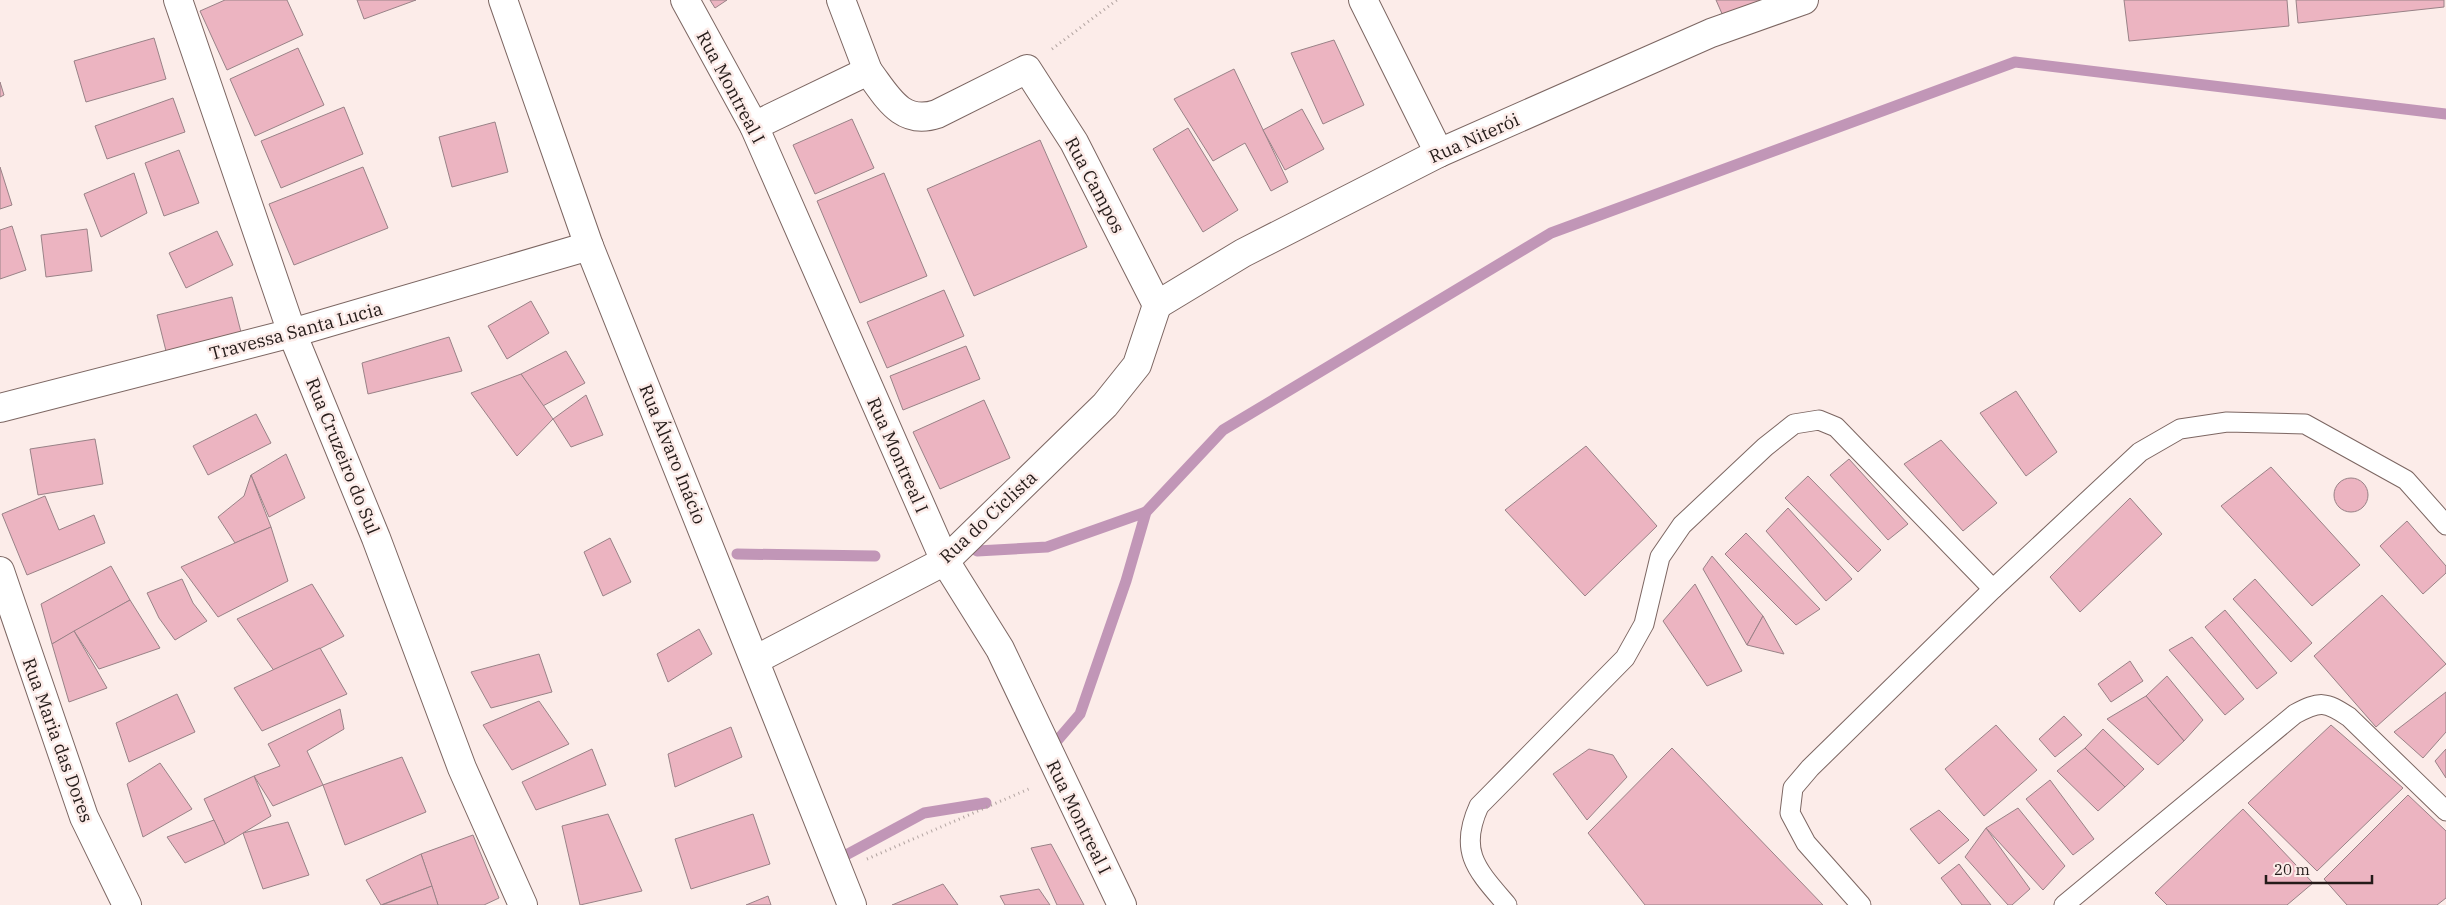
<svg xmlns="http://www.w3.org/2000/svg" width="2446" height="905" font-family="'IBM Plex Serif',serif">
  <rect width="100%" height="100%" fill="#fcece9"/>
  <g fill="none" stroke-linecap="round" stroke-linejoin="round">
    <g stroke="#c196b7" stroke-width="11">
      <polyline points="977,551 1047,547 1146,512"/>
      <polyline points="737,554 875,556"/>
      <polyline points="1056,742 1080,714 1126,581 1146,512 1223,430 1551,233 2015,62 2446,114"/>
      <polyline points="846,855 924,813 986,803"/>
    </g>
  </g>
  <g fill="#ecb4c1" stroke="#998287">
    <polygon points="225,0 287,0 303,35 227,70 200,11"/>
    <polygon points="357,0 416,0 364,19"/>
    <polygon points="710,0 727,0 715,8"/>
    <polygon points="1716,0 1762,0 1723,16"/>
    <polygon points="2124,0 2287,0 2289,26 2129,41"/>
    <polygon points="2296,0 2444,0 2444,7 2298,23"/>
    <polygon points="154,38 166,79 86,102 74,61"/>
    <polygon points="1334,40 1364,105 1323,124 1291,53"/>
    <polygon points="298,48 324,105 255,136 230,79"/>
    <polygon points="1234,69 1288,182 1271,191 1245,143 1213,161 1174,99"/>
    <polygon points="0,82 4,95 0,97"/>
    <polygon points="173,98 185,132 107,159 95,126"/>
    <polygon points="344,107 363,154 281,188 261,141"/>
    <polygon points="1302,109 1324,149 1285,170 1263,130"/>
    <polygon points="852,119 874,168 815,194 793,145"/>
    <polygon points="495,122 508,172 452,187 439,137"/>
    <polygon points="1188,128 1238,210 1203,232 1153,149"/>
    <polygon points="1040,140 1087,247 974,296 927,189"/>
    <polygon points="179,150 199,203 164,216 145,163"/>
    <polygon points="0,167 12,205 0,209"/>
    <polygon points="363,167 388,228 294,265 269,204"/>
    <polygon points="134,173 147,213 101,237 84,194"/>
    <polygon points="884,173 927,276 860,303 817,201"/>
    <polygon points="12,226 26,270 0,279 0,230"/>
    <polygon points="87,229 92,271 46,277 41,235"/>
    <polygon points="217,231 233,265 186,288 169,253"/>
    <polygon points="944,290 964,336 887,368 867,322"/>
    <polygon points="232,297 242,336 167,355 157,315"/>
    <polygon points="531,301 549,333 507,359 488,326"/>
    <polygon points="449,337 462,371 368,394 362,363"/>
    <polygon points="966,346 980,379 903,410 890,376"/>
    <polygon points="566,351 585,383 541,407 521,374"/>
    <polygon points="521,374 553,419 517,456 471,393"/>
    <polygon points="2016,391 2057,452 2026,476 1980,413"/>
    <polygon points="586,395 603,435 571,447 553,419"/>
    <polygon points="984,400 1010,458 940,489 913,432"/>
    <polygon points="256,414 271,443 208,475 193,446"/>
    <polygon points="95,439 103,484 38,495 30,449"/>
    <polygon points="1941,440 1997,503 1963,531 1904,464"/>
    <polygon points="1586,446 1657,526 1585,596 1505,510"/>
    <polygon points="286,454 305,498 269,517 251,475"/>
    <polygon points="1849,459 1908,524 1888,540 1830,475"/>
    <polygon points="2271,467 2360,565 2312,606 2221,506"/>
    <polygon points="251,475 271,527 235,543 218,517 244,496"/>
    <polygon points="1808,476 1881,550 1858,572 1785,498"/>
    <circle cx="2351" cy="495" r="17"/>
    <polygon points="45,496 59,530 94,515 105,543 27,575 2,514"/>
    <polygon points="2130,498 2162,534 2080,612 2050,577"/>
    <polygon points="1788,508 1852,579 1826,601 1766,531"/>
    <polygon points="2407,521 2446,566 2446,573 2423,594 2380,546"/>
    <polygon points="271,527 288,581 218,617 181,567"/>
    <polygon points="1746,533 1820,609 1796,625 1725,554"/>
    <polygon points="610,538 631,582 603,596 584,552"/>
    <polygon points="1712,556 1763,616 1747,645 1703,569"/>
    <polygon points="111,566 130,600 52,644 41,604"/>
    <polygon points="182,579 193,603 207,621 175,640 159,618 147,593"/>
    <polygon points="2255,579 2312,643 2291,662 2233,599"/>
    <polygon points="312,584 344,636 275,672 237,619"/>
    <polygon points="1695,584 1742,671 1707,686 1663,621"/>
    <polygon points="2382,595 2446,664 2376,727 2314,656"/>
    <polygon points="130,600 160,648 99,669 74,631"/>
    <polygon points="2225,610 2277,673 2257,689 2205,627"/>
    <polygon points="1763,616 1784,654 1747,645"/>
    <polygon points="699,629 712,654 668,682 657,654"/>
    <polygon points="74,631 107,688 69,702 52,644"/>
    <polygon points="2192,637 2244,699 2225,715 2169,650"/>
    <polygon points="320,648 347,694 262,731 234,688"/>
    <polygon points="539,654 552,692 491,708 471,672"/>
    <polygon points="2130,661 2143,681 2111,702 2098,684"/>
    <polygon points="2167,676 2203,720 2184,741 2146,696"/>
    <polygon points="2446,692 2446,732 2423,758 2394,732"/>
    <polygon points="177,694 195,732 129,762 116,723"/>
    <polygon points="2146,696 2184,741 2158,765 2107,719"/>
    <polygon points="539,701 569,744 512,770 483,725"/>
    <polygon points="340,709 344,729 307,751 323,785 273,806 254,776 280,766 268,744"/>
    <polygon points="2064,716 2082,735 2055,757 2039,739"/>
    <polygon points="1996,725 2037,770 1984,816 1945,769"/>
    <polygon points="2331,725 2403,788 2317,871 2248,803"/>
    <polygon points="731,727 742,757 675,787 668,754"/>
    <polygon points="2103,729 2144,769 2125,787 2085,748"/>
    <polygon points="1672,748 1823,905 1645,905 1588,833"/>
    <polygon points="2085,748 2125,787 2098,811 2057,771"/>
    <polygon points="592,749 606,785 536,810 522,782"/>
    <polygon points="1589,749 1613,755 1627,777 1587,820 1553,774"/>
    <polygon points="2446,749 2446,778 2435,761"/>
    <polygon points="402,757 426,812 345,845 323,785"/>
    <polygon points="160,763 192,809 143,837 127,784"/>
    <polygon points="254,776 271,816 225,844 204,799"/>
    <polygon points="2050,780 2094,839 2073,855 2026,799"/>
    <polygon points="2408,795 2446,831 2446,898 2437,905 2347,905 2324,879"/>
    <polygon points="2018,808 2065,866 2043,890 1986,828"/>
    <polygon points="2243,809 2313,883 2287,905 2167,905 2155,893"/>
    <polygon points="1939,810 1969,840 1939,864 1910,829"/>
    <polygon points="608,814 642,891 580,905 562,826"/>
    <polygon points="753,814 770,864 691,889 675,839"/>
    <polygon points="214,820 225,844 185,863 167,837"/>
    <polygon points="288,822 309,875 263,889 243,833"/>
    <polygon points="1986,828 2030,889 2012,905 2008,905 1965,857"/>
    <polygon points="473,835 499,898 484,905 438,905 421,854"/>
    <polygon points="1051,844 1084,905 1057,905 1031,848"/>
    <polygon points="421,854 432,886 381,905 366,880"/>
    <polygon points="1959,864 1991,905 1962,905 1941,878"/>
    <polygon points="943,884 958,905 892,905"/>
    <polygon points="432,886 438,905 382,905"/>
    <polygon points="1039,889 1050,905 1005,905 1000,896"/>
    <polygon points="768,896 771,905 746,905"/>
  </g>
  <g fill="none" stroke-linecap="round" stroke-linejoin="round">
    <defs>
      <g id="lane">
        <path d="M 1507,905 C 1477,870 1458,852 1479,806 L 1625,658 L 1644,624 L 1660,557 L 1682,525 L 1765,447 L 1794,424 L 1819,420 L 1836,427 L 1993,589"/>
        <polyline points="1861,905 1806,843 1790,813 1793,788 1810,768 1993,589 2140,452 2180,429 2227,422 2305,424 2406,480 2446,525"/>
        <path d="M 2064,905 L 2295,714 C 2320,701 2325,701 2349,717 L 2446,811"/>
      </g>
      <g id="street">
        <polyline points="178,0 292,333 376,538 462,768 523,905"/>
        <polyline points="503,0 589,246 852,905"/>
        <polyline points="685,0 754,126 945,561 1000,649 1122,905"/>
        <polyline points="841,0 868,71"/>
        <polyline points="1363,0 1439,153"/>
        <path d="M 754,126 L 868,71 C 887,96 901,126 937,114 L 1027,69 L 1074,142 L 1157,305"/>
        <polyline points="1157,305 1243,253 1439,153 1711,33 1804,0"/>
        <polyline points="0,408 292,333 589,246"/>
        <polyline points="0,571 84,817 127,905"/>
        <polyline points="755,660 945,561 1105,405 1137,365 1157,305"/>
      </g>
    </defs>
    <use href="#lane" stroke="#7c6662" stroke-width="21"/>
    <use href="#street" stroke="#7c6662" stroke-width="30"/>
    <g stroke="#b0a29f" stroke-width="3" stroke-dasharray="1 4" stroke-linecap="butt">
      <polyline points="1052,49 1117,0"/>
      <polyline points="867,859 1031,788"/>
    </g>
    <use href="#lane" stroke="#fff" stroke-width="19"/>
    <use href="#street" stroke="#fff" stroke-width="28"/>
  </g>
  <g text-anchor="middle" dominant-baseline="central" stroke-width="5" stroke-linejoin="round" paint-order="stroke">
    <g font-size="18" fill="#241b19" stroke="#fcece9">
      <text transform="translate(731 87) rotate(62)">Rua Montreal I</text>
      <text transform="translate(1474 138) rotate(-24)">Rua Niterói</text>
      <text transform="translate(1095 185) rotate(62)">Rua Campos</text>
      <text transform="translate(296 331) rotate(-15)">Travessa Santa Lucia</text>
      <text transform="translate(673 454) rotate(68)">Rua Álvaro Inácio</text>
      <text transform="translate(898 455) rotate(66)">Rua Montreal I</text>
      <text transform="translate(343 456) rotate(68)">Rua Cruzeiro do Sul</text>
      <text transform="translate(988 517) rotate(-43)">Rua do Ciclista</text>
      <text transform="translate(58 740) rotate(70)">Rua Maria das Dores</text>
      <text transform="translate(1079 817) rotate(64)">Rua Montreal I</text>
    </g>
  </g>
  <path d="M2266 875v8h106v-8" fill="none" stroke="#241b19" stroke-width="2.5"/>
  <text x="2274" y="875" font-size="15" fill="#241b19" stroke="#fcece9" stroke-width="4" paint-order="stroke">20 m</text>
</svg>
